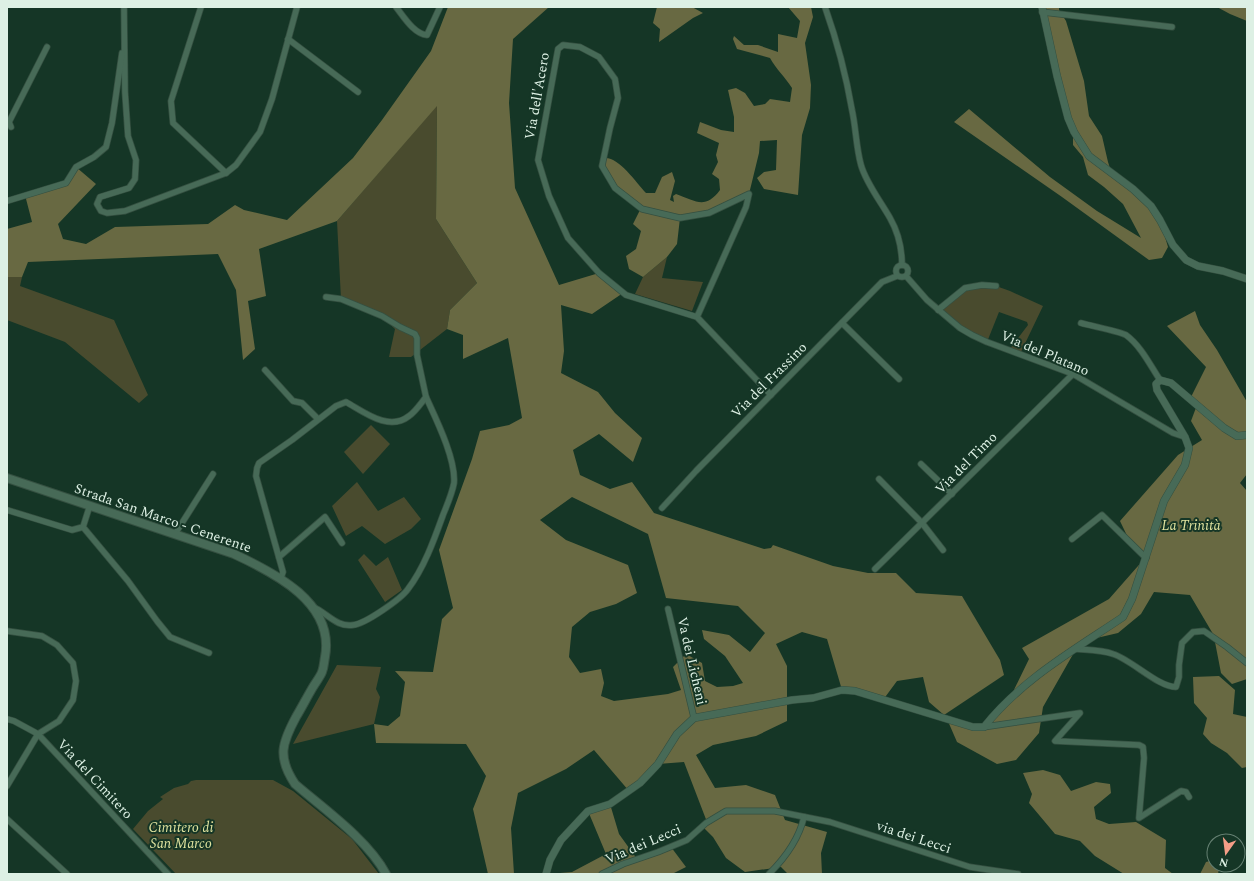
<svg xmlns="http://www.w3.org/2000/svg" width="1254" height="881" font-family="Spectral,serif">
  <rect width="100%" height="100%" fill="#153626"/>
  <g fill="#494b2e">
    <polygon points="437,105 436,219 477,283 450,310 447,329 411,357 389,357 395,329 382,316 341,299 337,221"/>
    <polygon points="667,257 662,278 703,282 692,311 635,294 643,277"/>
    <polygon points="7,277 22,277 20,286 114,320 148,395 139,403 65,342 7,320"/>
    <polygon points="996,286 1010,291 1043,306 1020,354 1009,350 1028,325 1027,322 999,312 987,342 972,336 938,310 965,288"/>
    <polygon points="371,425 390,444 363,474 344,452"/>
    <polygon points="357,482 378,511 404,497 421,519 411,529 385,544 362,526 346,536 332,506"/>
    <polygon points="364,554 376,566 388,557 402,590 385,602 358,560"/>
    <polygon points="337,665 381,667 376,689 380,697 374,724 293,744"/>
    <polygon points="196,780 273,780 293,791 352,839 379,874 176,874 133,829 148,811 163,799 160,797 174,788 188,784 191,781"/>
  </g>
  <g fill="#686942" fill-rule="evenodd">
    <path d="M 448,7 L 549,7 L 513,39 L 509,103 L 515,188 L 559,285 L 599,273 L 623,293 L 592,314 L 561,305 L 564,351 L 561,373 L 598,392 L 615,413 L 642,438 L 633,462 L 599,434 L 573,450 L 580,475 L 610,489 L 632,482 L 654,513 L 764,549 L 771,548 L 773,545 L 833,566 L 868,573 L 896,573 L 916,593 L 962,596 L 1000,660 L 1004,675 L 944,715 L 929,702 L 923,677 L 897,681 L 883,700 L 842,690 L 827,639 L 802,632 L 776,644 L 787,666 L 787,721 L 756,736 L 713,745 L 696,755 L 715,788 L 746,785 L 775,795 L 785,820 L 827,832 L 821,853 L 822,874 L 788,874 L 781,867 L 745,872 L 726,858 L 713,837 L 702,826 L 707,822 L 684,762 L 658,764 L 629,791 L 594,750 L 566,769 L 518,793 L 511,828 L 514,874 L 488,874 L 473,809 L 486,776 L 466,744 L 376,743 L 374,724 L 388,726 L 400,716 L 405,682 L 395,671 L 433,672 L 442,619 L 453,608 L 439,550 L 472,459 L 480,431 L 509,425 L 522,418 L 508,338 L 463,359 L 463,335 L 447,329 L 450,310 L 477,283 L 436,219 L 437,106 L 337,221 L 259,249 L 266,296 L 248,301 L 255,349 L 243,360 L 236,290 L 218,254 L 28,262 L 22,277 L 7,277 L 7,229 L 32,222 L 25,195 L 66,183 L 76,167 L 96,184 L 58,224 L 63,239 L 86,244 L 115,227 L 208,224 L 235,205 L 244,210 L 287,220 L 353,158 L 382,120 L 431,51 ZM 572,497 L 648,534 L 666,598 L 738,606 L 765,633 L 750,652 L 729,635 L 702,630 L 704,639 L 725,656 L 743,683 L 733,686 L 717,687 L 705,681 L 702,663 L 686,654 L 673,667 L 681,690 L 668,694 L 614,701 L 601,696 L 604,683 L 601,669 L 580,673 L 569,657 L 572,627 L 590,612 L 616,604 L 637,593 L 628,565 L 566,540 L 540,520 Z"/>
    <polygon points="657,7 692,7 703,13 693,18 659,42 660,29 653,23"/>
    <path d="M 788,7 L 811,7 L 813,17 L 805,43 L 811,85 L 810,108 L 802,135 L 798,195 L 764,189 L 757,178 L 764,172 L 776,170 L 777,140 L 760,141 L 759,153 L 749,194 L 709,213 L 680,218 L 677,244 L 667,257 L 643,277 L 629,269 L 626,256 L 636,249 L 641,231 L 633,224 L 641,208 L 615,188 L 602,166 L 604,158 C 618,156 636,182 646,193 L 655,193 L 662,177 L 672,172 L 675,181 L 670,200 L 674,202 L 673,196 L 676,194 C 696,201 705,210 720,190 L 719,179 L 712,174 L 718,162 L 716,155 L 719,143 L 697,133 L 700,122 L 721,130 L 734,132 L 734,117 L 728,90 L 736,88 L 745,93 L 754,106 L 765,104 L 770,99 L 790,102 L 792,88 C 785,77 776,69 770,58 L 737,49 L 733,39 L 734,36 L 744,45 L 758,45 L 778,52 L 778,34 L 797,38 L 800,21 Z"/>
    <polygon points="1042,7 1059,7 1059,10 1066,21 1084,81 1089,116 1102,136 1108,162 1112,174 1133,189 1160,220 1168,247 1162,258 1149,260 1062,197 954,122 969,109 1050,177 1097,211 1141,238 1123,204 1104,187 1088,175 1083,157 1073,145 1073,129"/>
    <polygon points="1217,7 1247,7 1247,21 1230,14"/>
    <polygon points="1195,311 1200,325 1217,350 1247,402 1247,474 1240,483 1247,491 1247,679 1232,684 1221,673 1215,642 1216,639 1190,595 1154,592 1141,614 1118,633 1088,640 1076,649 1043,707 1039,733 1016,760 997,764 957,742 947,719 988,727 1010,698 1029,659 1022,648 1109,599 1145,558 1130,542 1120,521 1178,455 1202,440 1191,421 1197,405 1190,399 1206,367 1167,326"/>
    <polygon points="1219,676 1235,690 1233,714 1247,717 1247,767 1242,768 1227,753 1211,743 1203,734 1207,718 1194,703 1193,677"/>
    <polygon points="1043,770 1060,775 1071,791 1096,782 1110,784 1111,793 1094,807 1096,819 1109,824 1136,822 1166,840 1165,868 1173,874 1124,874 1095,856 1080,841 1055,834 1029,803 1032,794 1023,773"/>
    <polygon points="610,804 619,834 637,859 671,847 686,867 672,874 548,874 572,872 606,854 588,811"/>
    <polygon points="1214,860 1214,865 1217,865 1219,869 1218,874 1200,874 1206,862"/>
  </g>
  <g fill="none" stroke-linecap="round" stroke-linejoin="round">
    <defs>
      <g id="minor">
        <polyline points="124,7 125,92 128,136 136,160 135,179 129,188 100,197 97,204 101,211 107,213 125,211 226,173 236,165 260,132 272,99 297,7"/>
        <polyline points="201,7 171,101 173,123 226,173"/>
        <path d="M 396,7 C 404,17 414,34 427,35 L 440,7"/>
        <path d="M 825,7 C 837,41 846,75 852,110 C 856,128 856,147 861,165 C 866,183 881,202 890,218 C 898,232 902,249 902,265"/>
        <polyline points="1042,12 1172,27"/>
        <polyline points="288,39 358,92"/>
        <polyline points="7,121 9,122 47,47"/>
        <polyline points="9,122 11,127"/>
        <polyline points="7,201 66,183 76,167 94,157 106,147 112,123 122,53"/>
        <circle cx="902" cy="271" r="6"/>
        <polyline points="906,276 927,300 960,328 972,335 987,342 1073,374 1173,433 1185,437"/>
        <polyline points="938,310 965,288 982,285 996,286"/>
        <polyline points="697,317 626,295 599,273 568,238 549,196 538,160 558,49 563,45 580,47 599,57 615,79 618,98 610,128 602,166 615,188 642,209 680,218 709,213 749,194 746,207 697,317 771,395"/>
        <polyline points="842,323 899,379"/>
        <path d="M 1081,323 C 1091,326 1119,331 1126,335 C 1141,346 1150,365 1160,380"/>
        <polyline points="265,370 293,401 302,403 318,419"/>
        <polyline points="921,464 952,494"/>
        <polyline points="879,479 922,523 943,550"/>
        <polyline points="662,508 696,471 882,282 897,276"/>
        <polyline points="7,510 72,530 83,527 90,505"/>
        <polyline points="83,527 128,581 157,621 170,637 209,653"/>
        <polyline points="175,534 213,474"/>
        <polyline points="1072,539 1102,515 1146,558"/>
        <polyline points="279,557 325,517 342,543"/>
        <polyline points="875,569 1073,374"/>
        <path d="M 281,578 L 283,572 L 256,476 L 257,468 L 259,463 L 292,440 L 336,406 L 346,402 C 364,412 389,432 409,416 C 416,411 421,403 426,397 L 417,355 L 417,338 L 415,334 L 400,327 L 382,316 L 341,299 L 326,297"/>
        <path d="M 313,607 C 326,612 337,628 353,625 C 365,624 401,599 408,589 C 424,568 434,540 443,515 C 447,505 452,494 454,483 C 456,459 436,419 426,397"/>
        <polyline points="668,609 694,718"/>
        <polyline points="7,631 42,636 57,645 73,663 76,681 73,700 59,721 38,734 7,786"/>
        <path d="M 1076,649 C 1088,650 1102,650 1113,654 C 1132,660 1158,687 1176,687 L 1179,677 L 1179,665 L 1182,643 L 1193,632 L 1204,631 L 1227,647 L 1247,663"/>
        <polyline points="7,719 14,721 38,734 168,874"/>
        <polyline points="984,727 1080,713 1055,741 1139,745 1143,747 1144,758 1139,818 1181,791 1186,792 1189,797"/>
        <polyline points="7,819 67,874"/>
        <polyline points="602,874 623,864 658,852 687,840 706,823 726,811 775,811 830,822 970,867 1018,874"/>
        <path d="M 769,874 C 785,858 799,839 804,817"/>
      </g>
      <g id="tertiary">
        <polyline points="1042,7 1057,76 1068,118 1074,132 1089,156 1133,189 1151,206 1160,220 1173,245 1186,260 1198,266 1223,271 1247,279"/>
        <path d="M 546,874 L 550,860 L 561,840 L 588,811 L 610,804 L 640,783 L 658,764 L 677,734 L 694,718 L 792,700 L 813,698 L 842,690 L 855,691 L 973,727 L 984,727 C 1021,680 1074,650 1123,617 L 1132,599 L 1164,501 L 1185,465 L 1189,448 L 1185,437 L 1157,390 L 1156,384 L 1160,380 L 1171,383 L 1224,428 L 1237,436 L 1247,435"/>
      </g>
      <path id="secondary" d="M 7,478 L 234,554 C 275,573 335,603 325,657 C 324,662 324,667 322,672 C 320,677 316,682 313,687 C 307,697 302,707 296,717 C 282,743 277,757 295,784 C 324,809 368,840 386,874"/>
    </defs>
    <use href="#minor" stroke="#355041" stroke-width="7"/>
    <use href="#tertiary" stroke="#355041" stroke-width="8"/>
    <use href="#secondary" stroke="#355041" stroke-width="10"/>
    <use href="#minor" stroke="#476a57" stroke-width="5.5"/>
    <use href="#tertiary" stroke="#476a57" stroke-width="7"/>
    <use href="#secondary" stroke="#476a57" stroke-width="8"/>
  </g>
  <g text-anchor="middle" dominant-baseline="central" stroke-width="4" stroke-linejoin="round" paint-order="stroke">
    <g font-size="14" fill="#ddf0e4" stroke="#153626">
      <text transform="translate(537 96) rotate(-80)">Via dell'Acero</text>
      <text transform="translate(1045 353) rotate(23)">Via del Platano</text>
      <text transform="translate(769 380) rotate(-45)">Via del Frassino</text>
      <text transform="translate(966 463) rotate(-45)">Via del Timo</text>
      <text transform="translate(163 518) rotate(19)">Strada San Marco - Cenerente</text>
      <text transform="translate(692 661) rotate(77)">Va dei Licheni</text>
      <text transform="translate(95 779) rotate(47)">Via del Cimitero</text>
      <text transform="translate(914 837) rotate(18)">via dei Lecci</text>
      <text transform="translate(643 844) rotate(-23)">Via dei Lecci</text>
    </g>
    <g font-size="14" font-style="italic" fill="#e0e39f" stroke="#153626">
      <text x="1191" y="525">La Trinità</text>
      <text x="181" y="827">Cimitero di<tspan x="181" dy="16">San Marco</tspan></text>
    </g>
  </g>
  <rect width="1254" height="881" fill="none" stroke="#ddf0e4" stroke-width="16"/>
  <g transform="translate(1226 853) rotate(194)"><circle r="19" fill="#153626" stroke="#658072"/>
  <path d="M0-3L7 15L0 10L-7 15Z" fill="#f49e87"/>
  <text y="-6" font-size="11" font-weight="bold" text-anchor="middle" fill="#ddf0e4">N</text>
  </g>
</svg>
